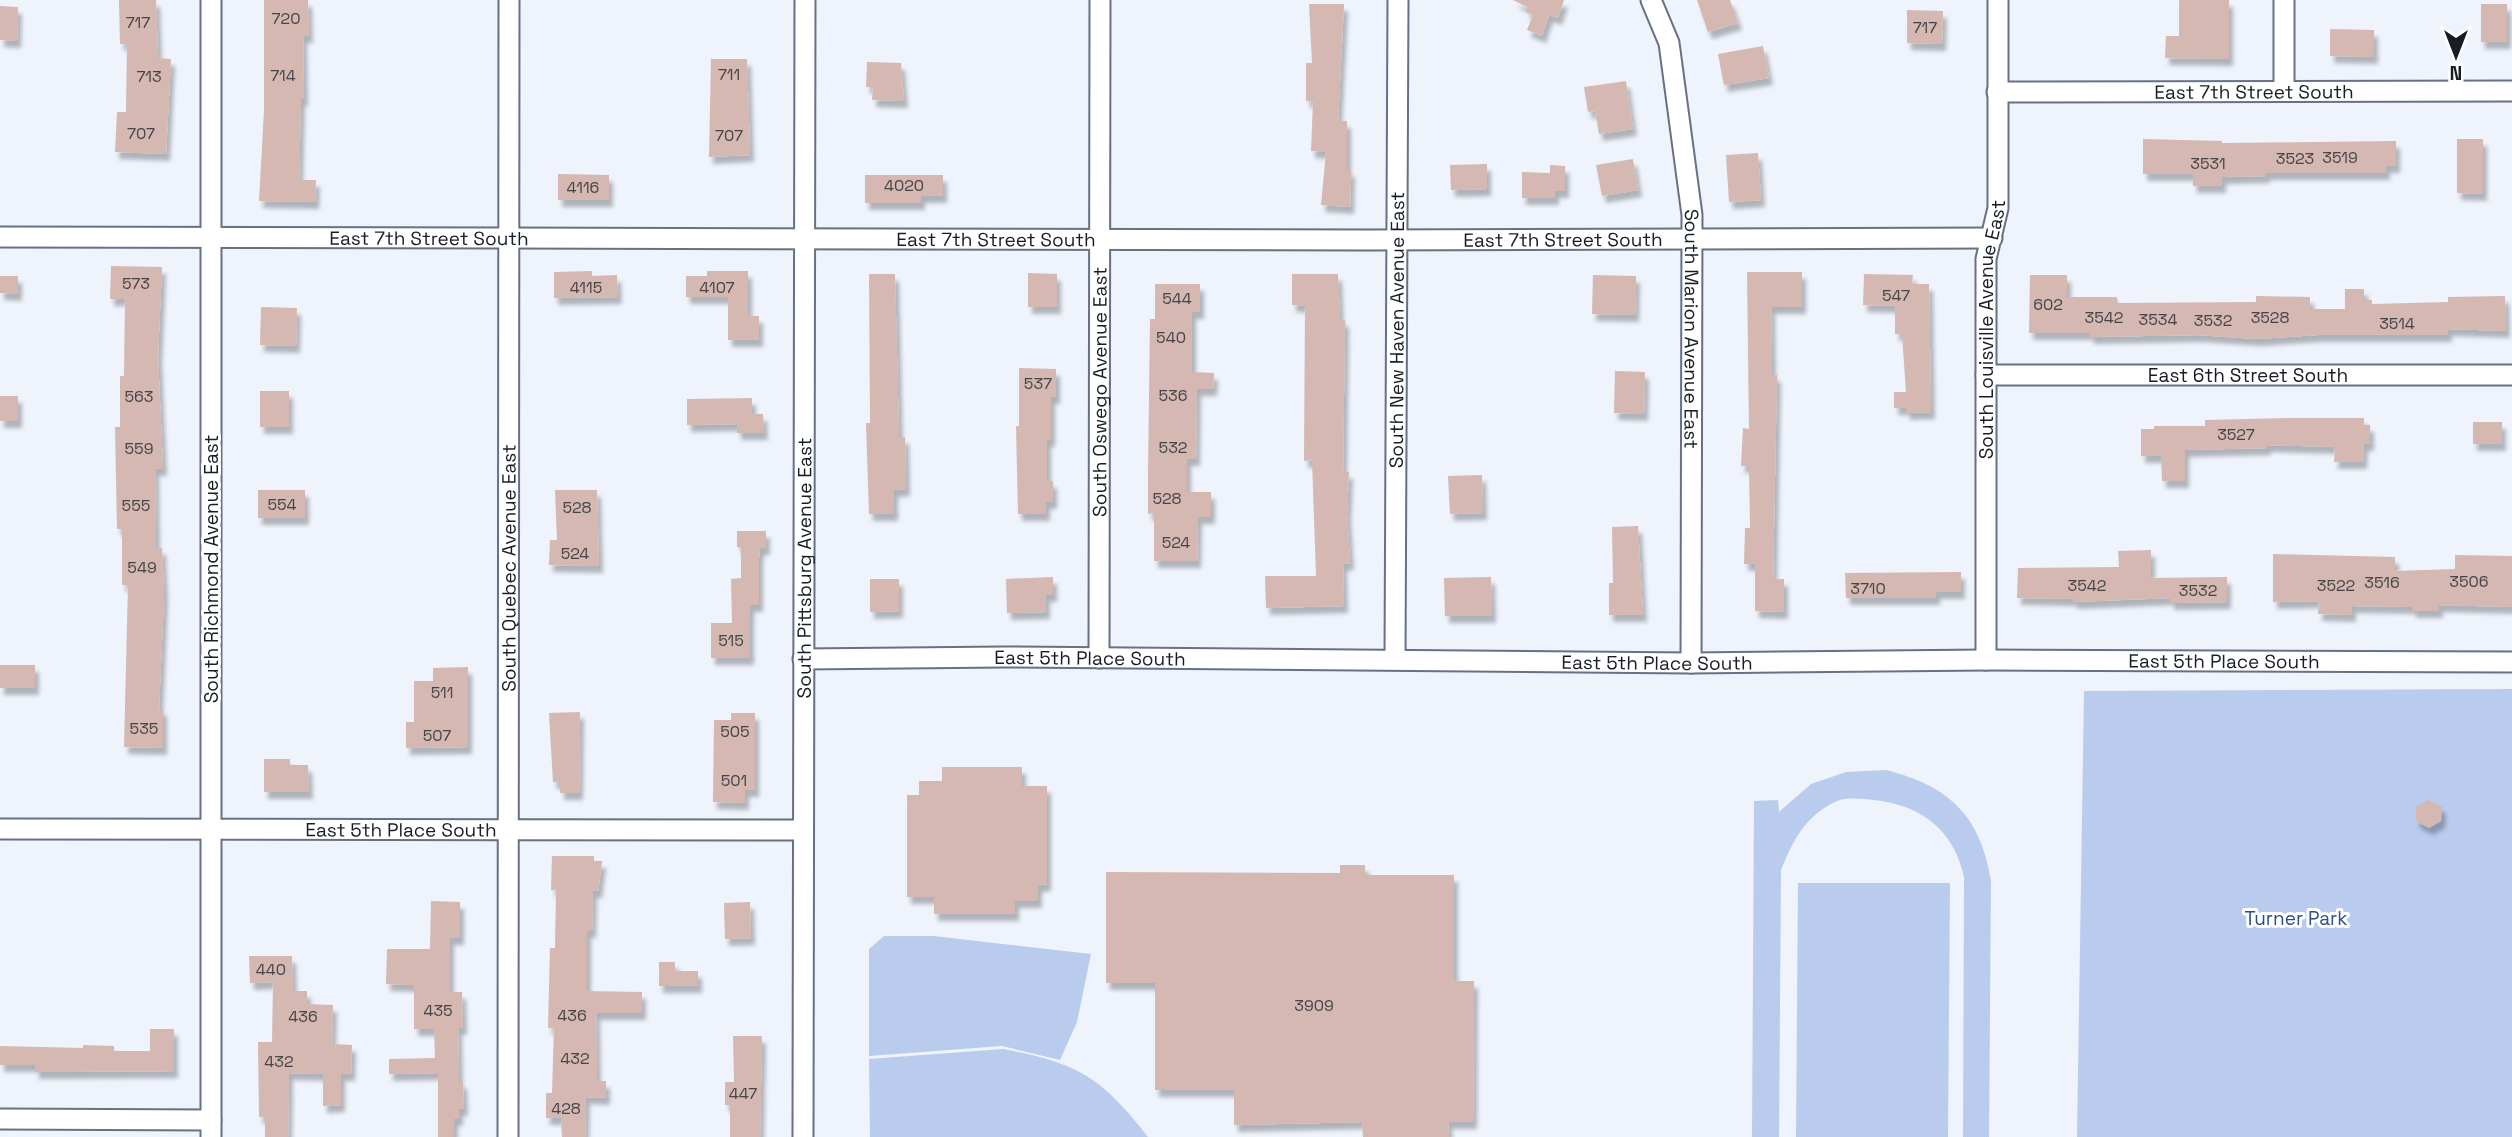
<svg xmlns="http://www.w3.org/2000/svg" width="2512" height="1137" font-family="'Space Grotesk',sans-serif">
  <defs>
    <filter id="shadow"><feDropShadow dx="4" dy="7" stdDeviation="2" flood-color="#0004"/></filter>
  </defs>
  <rect width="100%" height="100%" fill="#eef3fc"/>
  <g fill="#b9ccee">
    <polygon points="2512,689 2512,1137 2077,1137 2084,691"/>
    <path d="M 1886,770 C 1949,786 1980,815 1991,880 L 1989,1137 L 1963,1137 L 1964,877 C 1954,830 1921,805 1874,800 C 1863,799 1847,797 1837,801 C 1806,815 1793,840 1781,870 L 1779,1137 L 1752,1137 L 1754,801 L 1778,800 L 1779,812 L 1811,784 L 1846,772 Z"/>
    <polygon points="1798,883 1950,883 1948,1137 1796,1137"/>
    <polygon points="884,936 934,936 1091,954 1077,1022 1060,1060 1002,1046 869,1056 869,949"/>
    <path d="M 1003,1049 C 1078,1063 1101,1077 1148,1137 L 870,1137 L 869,1059 Z"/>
  </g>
  <g fill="#d5b8b2" filter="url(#shadow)">
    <polygon points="119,0 156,0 158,58 171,59 166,154 115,152 117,112 126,112 127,44 120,44"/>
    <polygon points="264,0 308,0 309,36 303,36 304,99 301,99 299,180 316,180 315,202 259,201 264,110"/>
    <polygon points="1513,0 1564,0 1558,18 1549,15 1542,36 1527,30 1533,15 1526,12 1527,7"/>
    <polygon points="1697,0 1730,0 1738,23 1708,32"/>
    <polygon points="2179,0 2229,0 2229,59 2165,58 2166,36 2179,36"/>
    <polygon points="1309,4 1344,4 1338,121 1347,121 1347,170 1351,170 1350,207 1321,205 1326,152 1311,151 1313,101 1306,101 1306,63 1312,63"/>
    <rect x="2481" y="4" width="26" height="38"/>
    <polygon points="0,6 18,7 17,41 0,40"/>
    <polygon points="1907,10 1943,11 1942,44 1907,43"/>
    <polygon points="2330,29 2374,30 2374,57 2330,56"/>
    <polygon points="1763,46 1769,78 1724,85 1718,54"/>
    <polygon points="711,59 747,59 750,155 709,157"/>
    <polygon points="867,62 901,63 904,101 872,100 873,87 866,87"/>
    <polygon points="1626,81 1633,129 1599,134 1595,111 1588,112 1584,87"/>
    <polygon points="2143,139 2222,141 2222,143 2396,141 2396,166 2386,166 2386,173 2266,173 2266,176 2222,177 2222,186 2193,186 2193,174 2143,174"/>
    <polygon points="2457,139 2483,139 2483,194 2457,193"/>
    <polygon points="1758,153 1761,200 1729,202 1726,155"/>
    <polygon points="1633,159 1638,190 1602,196 1596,165"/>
    <polygon points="1487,164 1487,189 1451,190 1450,165"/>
    <polygon points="1550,165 1565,166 1565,191 1555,191 1555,198 1522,198 1522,172 1550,173"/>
    <polygon points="558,174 609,175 609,200 558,200"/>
    <polygon points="865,175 943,175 943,196 921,196 921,203 865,203"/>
    <polygon points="111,266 162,267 158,356 163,469 155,469 156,548 162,548 164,596 159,709 163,709 163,748 124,747 128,585 122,585 122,529 117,529 115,427 120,427 120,376 124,376 125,299 110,299"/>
    <polygon points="592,271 592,276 617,275 618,297 554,298 554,272"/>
    <polygon points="707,271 748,271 748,316 759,316 759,340 728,340 728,297 686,297 686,276 707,276"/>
    <polygon points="1747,272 1802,272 1802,307 1771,307 1772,375 1777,375 1773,579 1784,579 1784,612 1755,611 1755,564 1744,564 1745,528 1750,528 1749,466 1741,466 1743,428 1749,429"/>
    <polygon points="1028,273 1057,274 1057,307 1028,307"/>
    <polygon points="869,274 895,274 899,437 905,437 906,489 894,490 894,514 869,514 866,423 870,423"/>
    <polygon points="1292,274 1338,274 1340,320 1345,320 1343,472 1349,472 1347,514 1350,563 1343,564 1344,606 1266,608 1265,576 1316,576 1312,460 1304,461 1305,306 1292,305"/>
    <polygon points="1864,274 1913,275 1912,284 1929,284 1931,412 1906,413 1906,408 1894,408 1894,392 1906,392 1902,334 1895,334 1895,306 1863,305"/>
    <polygon points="1593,275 1636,276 1635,315 1592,314"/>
    <polygon points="2030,275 2067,275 2067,297 2117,297 2118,303 2256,302 2256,296 2310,297 2310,309 2345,309 2345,289 2364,289 2364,300 2372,300 2372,304 2448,302 2448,297 2505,296 2506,331 2448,329 2448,335 2318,335 2257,339 2198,335 2090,337 2090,333 2029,333"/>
    <polygon points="0,276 18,276 18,294 0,293"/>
    <polygon points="1155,284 1200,284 1200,312 1192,312 1192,372 1214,373 1213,389 1197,389 1196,459 1187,459 1187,492 1211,492 1211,517 1198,517 1197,561 1154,561 1154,513 1148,514 1148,474 1150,319 1155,319"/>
    <polygon points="261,307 297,308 296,346 260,345"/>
    <polygon points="1019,368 1056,369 1056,397 1051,397 1051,440 1047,440 1047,481 1053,481 1053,502 1046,502 1046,514 1018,514 1016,426 1019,426"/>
    <polygon points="1615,371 1645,372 1644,414 1614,413"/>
    <rect x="260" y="391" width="29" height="36"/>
    <rect x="0" y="396" width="18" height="25"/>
    <polygon points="752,398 752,414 763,414 764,433 737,433 737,424 687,425 687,399"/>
    <polygon points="2287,418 2364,418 2364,425 2370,425 2370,444 2364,444 2363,462 2334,462 2335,447 2267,445 2267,448 2185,450 2185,481 2162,481 2161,456 2141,456 2141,429 2154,429 2154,426 2205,426 2205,420"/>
    <rect x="2473" y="422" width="29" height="22"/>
    <polygon points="1482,475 1483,513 1450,514 1448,476"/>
    <rect x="258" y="490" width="47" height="28"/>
    <polygon points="555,490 597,490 599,566 549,565 550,540 557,540"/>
    <polygon points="1638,526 1643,615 1609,615 1609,583 1613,583 1612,527"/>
    <polygon points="737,531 766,531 766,548 760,548 759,558 759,605 750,605 750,658 711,658 711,623 732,623 731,579 741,578 741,548 737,547"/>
    <polygon points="2151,550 2151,578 2227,577 2227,602 2170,603 2170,598 2073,602 2073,599 2017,598 2018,568 2119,567 2118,551"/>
    <polygon points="2273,554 2395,557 2395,571 2455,569 2455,555 2512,556 2512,607 2439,605 2439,611 2412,611 2412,607 2352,606 2352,615 2318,614 2319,601 2273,602"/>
    <polygon points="1961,572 1961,592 1936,592 1936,598 1846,598 1845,573"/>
    <polygon points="1053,577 1053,595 1046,595 1046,612 1007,613 1006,579"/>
    <polygon points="1491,577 1492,616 1445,616 1444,578"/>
    <polygon points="870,579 899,579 899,611 870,612"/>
    <rect x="0" y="665" width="35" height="23"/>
    <polygon points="468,667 468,747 406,748 406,722 414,722 414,681 433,681 433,668"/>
    <polygon points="580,712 579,793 560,793 560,782 553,782 549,713"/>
    <polygon points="731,713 755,713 755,790 745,790 745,803 713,802 714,720 731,720"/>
    <polygon points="264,759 290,759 290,765 308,765 309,792 264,792"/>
    <polygon points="942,767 1022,767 1022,786 1047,786 1047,884 1038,885 1038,901 1015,901 1015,914 934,914 934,897 907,897 907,795 919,795 919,781 942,781"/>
    <polygon points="2428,800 2442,807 2441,821 2429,828 2416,821 2416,807"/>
    <polygon points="552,856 594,856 594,861 602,861 598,891 593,891 592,931 587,931 587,991 642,992 642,1013 596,1013 597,1081 606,1081 606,1098 586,1097 585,1137 562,1137 561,1118 546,1118 546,1093 552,1093 554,1028 548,1028 550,948 555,948 556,890 551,890"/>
    <polygon points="1340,865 1365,865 1365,875 1454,875 1454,981 1474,981 1473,1122 1448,1122 1449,1137 1363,1137 1362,1122 1234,1125 1234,1090 1155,1090 1155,983 1106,983 1106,872 1340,873"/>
    <polygon points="431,901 460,902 460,938 450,938 450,992 462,992 463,1028 458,1028 459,1082 463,1082 464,1109 459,1109 459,1119 454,1119 454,1137 438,1137 438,1073 389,1074 389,1059 435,1058 434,1029 414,1029 414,985 386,984 387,949 430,949"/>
    <polygon points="750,902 751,938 725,939 724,903"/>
    <polygon points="249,956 292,956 293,991 307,991 307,1004 333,1005 332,1044 352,1045 351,1074 341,1074 341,1105 323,1106 323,1074 289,1073 288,1137 265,1137 265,1117 259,1117 258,1042 272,1042 273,982 250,983"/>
    <polygon points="659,962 675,962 675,971 698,971 698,986 659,986"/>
    <polygon points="150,1029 174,1029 174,1071 35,1072 35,1065 0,1065 0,1046 83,1048 83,1045 114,1046 114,1051 150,1051"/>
    <polygon points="733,1036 762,1036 760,1137 730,1137 730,1105 725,1105 725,1082 734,1082"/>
  </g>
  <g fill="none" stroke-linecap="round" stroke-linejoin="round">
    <defs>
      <g id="street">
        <path id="s1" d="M 1651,0 L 1669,43 L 1692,215 L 1691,663"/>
        <polyline points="2284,90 2284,0"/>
        <path id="s2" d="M 1997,92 L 2512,91"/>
        <path id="s3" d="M 0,237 L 1369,240 L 1992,238"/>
        <path id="s4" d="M 1986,375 L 2512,375"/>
        <path id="s5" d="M 1099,658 L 1100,0"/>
        <path id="s6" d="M 803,659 L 1004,657 L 1691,663 L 1986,660 L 2512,662"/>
        <path id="s7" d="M 1395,659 L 1398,0"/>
        <path id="s8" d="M 1986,660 L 1986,259 L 1998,208 L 1998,0"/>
        <path id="s9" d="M 0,829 L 803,830"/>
        <polyline points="0,1119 211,1120"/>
        <polyline points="211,1137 211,0"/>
        <path id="s10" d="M 508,1137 L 509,0"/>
        <path id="s11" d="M 803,1137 L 805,0"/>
      </g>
    </defs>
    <use href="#street" stroke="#667185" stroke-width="23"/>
    <use href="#street" stroke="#fff" stroke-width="19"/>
  </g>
  <g text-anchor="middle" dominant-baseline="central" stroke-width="6" stroke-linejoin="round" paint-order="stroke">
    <g font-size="16" fill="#474448">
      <text x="286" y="18">720</text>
      <text x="138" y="22">717</text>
      <text x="1925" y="27">717</text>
      <text x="729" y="74">711</text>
      <text x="283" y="75">714</text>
      <text x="149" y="76">713</text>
      <text x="141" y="133">707</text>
      <text x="729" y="135">707</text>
      <text x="2340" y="157">3519</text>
      <text x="2295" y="158">3523</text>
      <text x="2208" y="163">3531</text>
      <text x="904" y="185">4020</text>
      <text x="583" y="187">4116</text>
      <text x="136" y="283">573</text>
      <text x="586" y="287">4115</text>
      <text x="717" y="287">4107</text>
      <text x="1896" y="295">547</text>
      <text x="1177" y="298">544</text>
      <text x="2048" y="304">602</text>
      <text x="2104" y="317">3542</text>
      <text x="2270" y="317">3528</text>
      <text x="2158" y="319">3534</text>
      <text x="2213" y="320">3532</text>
      <text x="2397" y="323">3514</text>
      <text x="1171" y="337">540</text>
      <text x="1038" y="383">537</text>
      <text x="1173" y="395">536</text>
      <text x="139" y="396">563</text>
      <text x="2236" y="434">3527</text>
      <text x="1173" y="447">532</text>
      <text x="139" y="448">559</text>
      <text x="1167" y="498">528</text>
      <text x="282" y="504">554</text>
      <text x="136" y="505">555</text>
      <text x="577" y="507">528</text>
      <text x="1176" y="542">524</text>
      <text x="575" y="553">524</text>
      <text x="142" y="567">549</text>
      <text x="2469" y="581">3506</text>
      <text x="2382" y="582">3516</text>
      <text x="2087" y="585">3542</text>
      <text x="2336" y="585">3522</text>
      <text x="1868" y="588">3710</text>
      <text x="2198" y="590">3532</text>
      <text x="731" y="640">515</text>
      <text x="442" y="692">511</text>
      <text x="144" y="728">535</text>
      <text x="735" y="731">505</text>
      <text x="437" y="735">507</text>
      <text x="734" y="780">501</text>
      <text x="271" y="969">440</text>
      <text x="1314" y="1005">3909</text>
      <text x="438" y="1010">435</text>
      <text x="572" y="1015">436</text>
      <text x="303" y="1016">436</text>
      <text x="575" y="1058">432</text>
      <text x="279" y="1061">432</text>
      <text x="743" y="1093">447</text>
      <text x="566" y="1108">428</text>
    </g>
    <g font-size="19" fill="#181d25" stroke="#fff">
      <text stroke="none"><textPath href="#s2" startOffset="257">East 7th Street South</textPath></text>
      <text stroke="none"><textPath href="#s3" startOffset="429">East 7th Street South</textPath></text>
      <text stroke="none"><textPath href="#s3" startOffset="996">East 7th Street South</textPath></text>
      <text stroke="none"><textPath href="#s3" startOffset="1563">East 7th Street South</textPath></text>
      <text stroke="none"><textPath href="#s1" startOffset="334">South Marion Avenue East</textPath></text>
      <text stroke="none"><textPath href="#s7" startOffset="329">South New Haven Avenue East</textPath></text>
      <text stroke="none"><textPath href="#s8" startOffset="331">South Louisville Avenue East</textPath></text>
      <text stroke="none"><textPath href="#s4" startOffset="262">East 6th Street South</textPath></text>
      <text stroke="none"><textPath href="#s5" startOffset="266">South Oswego Avenue East</textPath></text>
      <text stroke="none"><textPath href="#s10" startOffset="569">South Quebec Avenue East</textPath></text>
      <text stroke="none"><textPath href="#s11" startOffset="569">South Pittsburg Avenue East</textPath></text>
      <text transform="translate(211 569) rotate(-90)">South Richmond Avenue East</text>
      <text stroke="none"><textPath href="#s6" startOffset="287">East 5th Place South</textPath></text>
      <text stroke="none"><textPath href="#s6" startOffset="1421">East 5th Place South</textPath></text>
      <text stroke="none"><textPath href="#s6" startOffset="854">East 5th Place South</textPath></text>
      <text stroke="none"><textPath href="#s9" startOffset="401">East 5th Place South</textPath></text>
    </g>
    <g font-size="19" fill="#2e4d8b" stroke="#fff">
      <text x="2296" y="918">Turner Park</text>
    </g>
  </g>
  <g transform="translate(2456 56) rotate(180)" stroke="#ffffff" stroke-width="5" paint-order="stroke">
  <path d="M0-5L12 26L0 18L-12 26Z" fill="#181d25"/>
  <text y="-10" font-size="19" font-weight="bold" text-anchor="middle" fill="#181d25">N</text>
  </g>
</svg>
